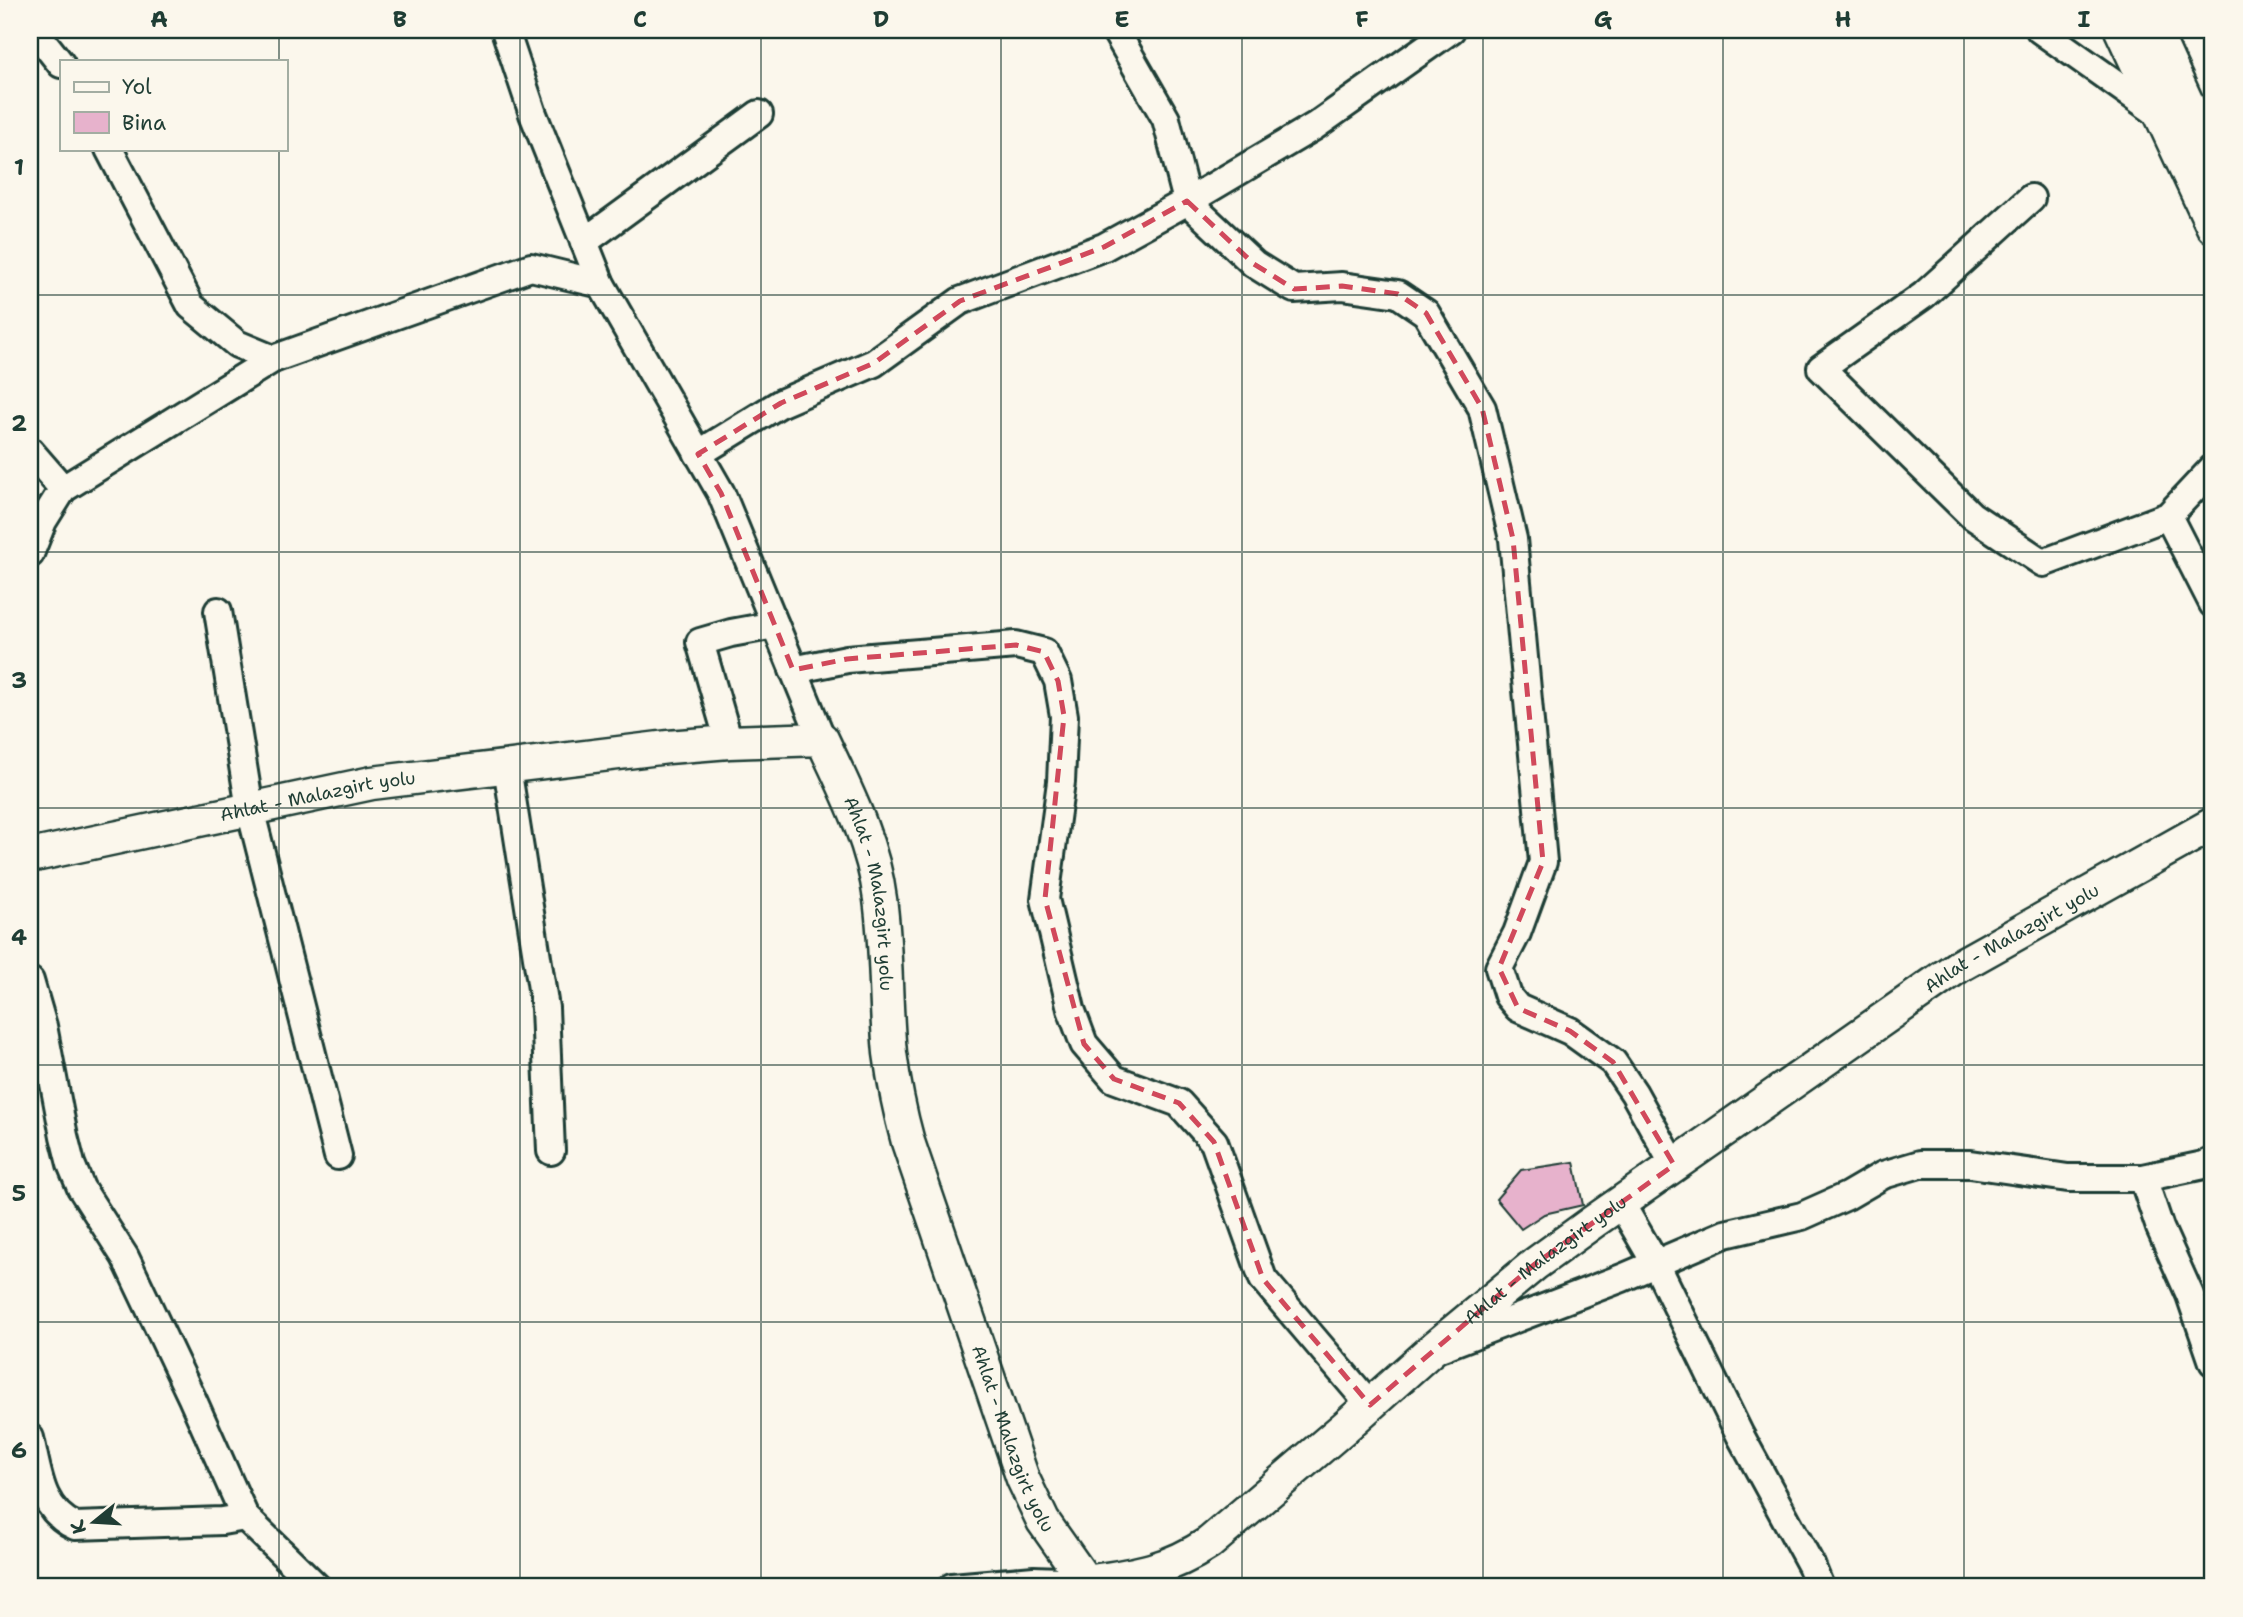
<svg xmlns="http://www.w3.org/2000/svg" width="2243" height="1617" font-family="'Shantell Sans',sans-serif">
  <rect width="100%" height="100%" fill="#fbf7ec"/>
  <filter id="ink" filterUnits="userSpaceOnUse"><feTurbulence type="fractalNoise" baseFrequency=".0143" numOctaves="2"/><feDisplacementMap in="SourceGraphic" scale="14" xChannelSelector="R" yChannelSelector="G"/><feConvolveMatrix kernelMatrix="1 2 1 2 8 2 1 2 1" color-interpolation-filters="sRGB"/></filter>
  <g filter="url(#ink)">
    <polygon fill="#e7b2cc" stroke="#1f3d34" stroke-width="2" points="1574,1162 1583,1205 1544,1214 1521,1229 1496,1199 1521,1170"/>
    <g fill="none" stroke-linecap="round" stroke-linejoin="round">
      <defs>
        <g id="minor">
          <polyline points="34,30 61,64"/>
          <polyline points="505,30 533,114 601,284 721,493 822,739"/>
          <polyline points="1115,30 1166,119 1187,201 1254,264 1294,289 1342,286 1398,294 1426,313 1482,408 1513,539 1543,862 1517,933 1499,968 1508,996 1518,1008 1570,1031 1613,1062 1634,1093 1674,1165"/>
          <polyline points="2040,30 2163,117"/>
          <polyline points="109,149 191,306 237,344 273,359"/>
          <polyline points="2031,198 1924,295 1821,368 1971,515 2043,563 2168,516 2213,468"/>
          <polyline points="584,242 759,114"/>
          <polyline points="30,451 63,489 273,359 531,267 601,284"/>
          <polyline points="698,454 781,403 874,363 960,301 1104,247 1197,196 1315,126 1451,30"/>
          <polyline points="2168,516 2213,604"/>
          <polyline points="30,554 43,521 63,489"/>
          <polyline points="218,611 250,809 338,1156"/>
          <polyline points="793,670 847,659 1016,645 1044,652 1058,681 1064,716 1061,782 1045,899 1071,1009 1084,1044 1114,1079 1179,1103 1214,1142 1263,1279 1370,1405"/>
          <polyline points="729,742 700,642 731,633 775,625"/>
          <polyline points="507,767 545,1008 551,1151"/>
          <polyline points="30,981 43,1026 64,1136 71,1164 81,1188 125,1257 192,1398 245,1517 317,1587"/>
          <polyline points="2143,1178 2160,1228 2190,1295 2213,1362"/>
          <polyline points="1620,1202 1656,1264 1740,1435 1811,1565 1820,1587"/>
          <polyline points="1442,1347 1622,1278 1725,1234 1802,1216 1847,1196 1883,1175 1920,1164 1970,1164 2068,1178 2143,1178 2204,1165 2213,1161"/>
          <path d="M 30,1438 C 38,1472 40,1510 75,1526 L 222,1521 L 245,1517"/>
          <polyline points="952,1587 1034,1580 1086,1582 1089,1587"/>
        </g>
        <g id="major">
          <polyline points="2121,30 2213,227"/>
          <polyline points="2154,30 2213,160"/>
          <path id="s1" d="M 30,856 L 372,783 L 668,747 L 729,742 L 822,739 C 846,790 873,842 880,899 C 887,950 885,1002 890,1053 C 894,1084 900,1113 908,1142 L 1023,1479 L 1043,1521 L 1086,1582 C 1135,1575 1167,1571 1209,1543 L 1345,1427 L 1429,1352 L 1535,1264 L 1593,1222 L 1959,966 L 2213,824"/>
        </g>
      </defs>
      <use href="#minor" stroke="#1f3d34" stroke-width="32"/>
      <use href="#major" stroke="#1f3d34" stroke-width="37"/>
      <use href="#minor" stroke="#fbf7ec" stroke-width="26"/>
      <use href="#major" stroke="#fbf7ec" stroke-width="32"/>
    </g>
  </g>
  <path fill="none" stroke="#d1495b" stroke-width="5" stroke-dasharray="14 9" stroke-linejoin="round" d="M 1187,201 L 1254,264 L 1294,289 L 1342,286 L 1398,294 L 1426,313 L 1482,408 L 1513,539 L 1543,862 L 1499,968 L 1518,1008 L 1570,1031 L 1613,1062 L 1674,1165 L 1535,1264 L 1370,1405 L 1263,1279 L 1214,1142 L 1179,1103 L 1114,1079 L 1084,1044 L 1045,899 L 1064,716 L 1058,681 L 1044,652 L 1016,645 L 847,659 L 793,670 L 721,493 L 698,454 L 781,403 L 874,363 L 960,301 L 1104,247 Z"/>
  <path fill="none" stroke="#1f3d34" stroke-width="2" stroke-opacity="0.55" d="M 279,30 L 279,61M 520,30 L 520,1587M 761,30 L 761,1587M 1001,30 L 1001,1587M 1242,30 L 1242,1587M 1483,30 L 1483,1587M 1723,30 L 1723,1587M 1964,30 L 1964,1587M 279,149 L 279,1587M 30,295 L 2213,295M 30,552 L 2213,552M 30,808 L 2213,808M 30,1065 L 2213,1065M 30,1322 L 2213,1322"/>
  <g text-anchor="middle" dominant-baseline="central" stroke-width="5" stroke-linejoin="round" paint-order="stroke">
    <g font-size="18" fill="#1f3d34" stroke="#fbf7ec">
      <text stroke="none"><textPath href="#s1" startOffset="294">Ahlat - Malazgirt yolu</textPath></text>
      <text stroke="none"><textPath href="#s1" startOffset="966">Ahlat - Malazgirt yolu</textPath></text>
      <text stroke="none"><textPath href="#s1" startOffset="2833">Ahlat - Malazgirt yolu</textPath></text>
      <text stroke="none"><textPath href="#s1" startOffset="2266">Ahlat - Malazgirt yolu</textPath></text>
      <text stroke="none"><textPath href="#s1" startOffset="1533">Ahlat - Malazgirt yolu</textPath></text>
    </g>
  </g>
  <rect width="2243" height="1617" fill="none" stroke="#fbf7ec" stroke-width="77"/>
  <rect x="60" y="60" width="228" height="91" fill="#fbf7ec" stroke="#a3ada2" stroke-width="2"/>
  <rect x="74" y="82" width="35" height="10" fill="#fbf7ec" stroke="#a3ada2" stroke-width="2"/>
  <text x="122" y="94" font-size="21" fill="#1f3d34">Yol</text>
  <rect x="74" y="112" width="35" height="21" fill="#e7b2cc" stroke="#a3ada2" stroke-width="2"/>
  <text x="122" y="130" font-size="21" fill="#1f3d34">Bina</text>
  <g transform="translate(94 1522) rotate(252)" stroke="#fbf7ec" stroke-width="5" paint-order="stroke">
  <path d="M0-5L12 26L0 18L-12 26Z" fill="#1f3d34"/>
  <text y="-10" font-size="19" font-weight="bold" text-anchor="middle" fill="#1f3d34">K</text>
  </g>
  <rect x="38" y="38" width="2166" height="1540" fill="none" stroke="#1f3d34" stroke-width="2.5"/>
  <g font-size="23" text-anchor="middle" font-weight="bold" fill="#1f3d34">
    <text x="159" y="27">A</text>
    <text x="400" y="27">B</text>
    <text x="640" y="27">C</text>
    <text x="881" y="27">D</text>
    <text x="1122" y="27">E</text>
    <text x="1362" y="27">F</text>
    <text x="1603" y="27">G</text>
    <text x="1843" y="27">H</text>
    <text x="2084" y="27">I</text>
    <text x="19" y="175">1</text>
    <text x="19" y="431">2</text>
    <text x="19" y="688">3</text>
    <text x="19" y="945">4</text>
    <text x="19" y="1201">5</text>
    <text x="19" y="1458">6</text>
  </g>
</svg>
